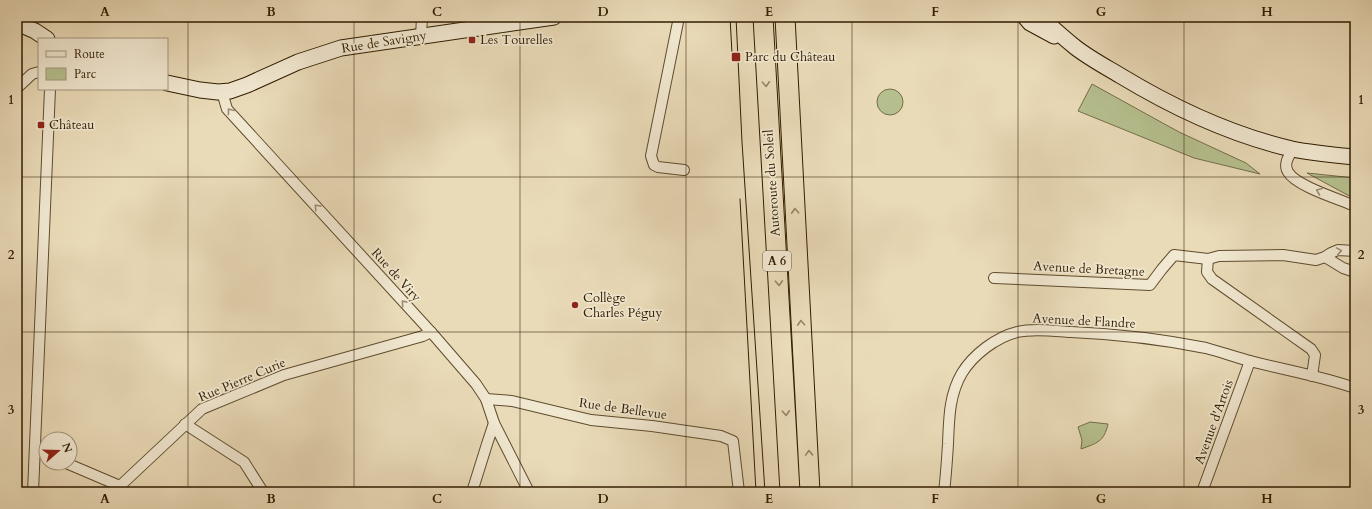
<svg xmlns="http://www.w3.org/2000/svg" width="1372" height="509" font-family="Cardo,serif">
  <rect width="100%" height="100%" fill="#eadbb8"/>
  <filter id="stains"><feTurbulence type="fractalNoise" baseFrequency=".005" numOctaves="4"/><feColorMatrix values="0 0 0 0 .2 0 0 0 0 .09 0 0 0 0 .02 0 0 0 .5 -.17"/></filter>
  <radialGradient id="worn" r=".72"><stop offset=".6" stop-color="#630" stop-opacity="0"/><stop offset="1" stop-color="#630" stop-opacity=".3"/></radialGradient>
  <g fill="#b6c08f" stroke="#746e48">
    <polygon points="1092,84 1179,132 1246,163 1260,174 1194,158 1078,111"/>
    <circle cx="890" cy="102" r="13"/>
    <polygon points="1307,173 1355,178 1355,199 1353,198"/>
    <path d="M 1090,422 L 1108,424 C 1104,442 1097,443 1081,449 L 1082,440 L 1078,427 Z"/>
  </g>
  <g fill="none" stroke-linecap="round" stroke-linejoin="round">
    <defs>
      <g id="minor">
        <polyline points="679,17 651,156 654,165 658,167 684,170"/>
        <polyline points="421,37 422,17"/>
        <polyline points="17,88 32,74 39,72"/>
        <polyline points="222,92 227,109 431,332 476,384 486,399 494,423 529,492"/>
        <path d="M 1293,149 C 1289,156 1283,164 1288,172 C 1296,186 1339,199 1355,206"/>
        <polyline points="1325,257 1343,268 1355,272"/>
        <polyline points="1208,259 1207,272 1212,279 1311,349 1315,355 1312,376"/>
        <polyline points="994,278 1150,285 1162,269 1174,255 1208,259 1219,256 1283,255 1316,260 1325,257 1331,253 1338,250 1355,251"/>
        <polyline points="486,399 512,401 591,420 652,426 721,436 733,441 739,492"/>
        <polyline points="185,424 244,462 263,492"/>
        <polyline points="35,450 46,454"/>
        <polyline points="66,463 120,486 202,409 284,375 423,336 431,332"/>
        <polyline points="33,492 50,89"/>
        <polyline points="472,492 487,444 494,423"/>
        <path d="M 944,492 C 946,476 947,460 948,444 C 949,419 949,395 962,373 C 973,355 996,337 1017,332 C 1034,328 1054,331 1071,332 C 1117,334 1161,339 1206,348 C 1221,352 1235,357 1250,361 C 1285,370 1321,376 1355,388"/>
        <polyline points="1202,492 1250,361"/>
      </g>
      <g id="secondary">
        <polyline points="1025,17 1030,23 1054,36"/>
        <path d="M 1042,17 L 1045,21 C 1055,30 1065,39 1075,47 C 1089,58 1106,67 1121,76 C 1174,108 1231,135 1292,149 C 1312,153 1334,155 1355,157"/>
        <polyline points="17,23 35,31 47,39"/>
        <polyline points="167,83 200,90 218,92 230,91 247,85 298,62 341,48 554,17"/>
      </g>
      <g id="motorway">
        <polyline points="763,17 790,492"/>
        <polyline points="785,17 810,492"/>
      </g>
    </defs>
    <use href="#minor" stroke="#5f4c2e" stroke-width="12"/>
    <use href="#secondary" stroke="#311c00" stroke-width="17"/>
    <use href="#motorway" stroke="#311c00" stroke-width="21"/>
    <use href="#minor" stroke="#f1e8d1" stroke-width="10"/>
    <use href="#secondary" stroke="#f1e8d1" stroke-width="15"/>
    <use href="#motorway" stroke="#eadbb8" stroke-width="19"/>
    <g stroke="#311c00" stroke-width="1">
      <polyline points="730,17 732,53"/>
      <polyline points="736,17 742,142 765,492"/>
      <polyline points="740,199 756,492"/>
    </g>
  </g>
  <defs><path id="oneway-chevron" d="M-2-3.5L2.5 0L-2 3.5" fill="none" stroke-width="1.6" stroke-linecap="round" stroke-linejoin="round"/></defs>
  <g stroke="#978565">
    <use href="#oneway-chevron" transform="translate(766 84) rotate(87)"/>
    <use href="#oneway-chevron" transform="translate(795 211) rotate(-93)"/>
    <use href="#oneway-chevron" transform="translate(779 283) rotate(87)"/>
    <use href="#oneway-chevron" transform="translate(801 323) rotate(-93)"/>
    <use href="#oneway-chevron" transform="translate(786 413) rotate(87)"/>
    <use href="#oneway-chevron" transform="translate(809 453) rotate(-92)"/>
  </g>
  <g stroke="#9b8c73">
    <use href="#oneway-chevron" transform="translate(230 111) rotate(-127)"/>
    <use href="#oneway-chevron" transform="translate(1319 191) rotate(-158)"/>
    <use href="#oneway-chevron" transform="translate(317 207) rotate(-133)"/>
    <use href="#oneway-chevron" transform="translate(1339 251) rotate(-9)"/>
    <use href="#oneway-chevron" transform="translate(404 303) rotate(-132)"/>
  </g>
  <path fill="none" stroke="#311c00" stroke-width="1" stroke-opacity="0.55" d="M 188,17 L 188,492M 354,17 L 354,492M 520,17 L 520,492M 686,17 L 686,492M 852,17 L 852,492M 1018,17 L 1018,492M 1184,17 L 1184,492M 17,177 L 1355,177M 17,332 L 1355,332"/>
  <g fill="#8f2418" stroke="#f1e8d1" stroke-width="1.5">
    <rect x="468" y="36" width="8" height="8" rx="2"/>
    <rect x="731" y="52" width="10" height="10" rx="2"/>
    <rect x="37" y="121" width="8" height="8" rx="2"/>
    <circle cx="575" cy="305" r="4"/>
  </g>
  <g text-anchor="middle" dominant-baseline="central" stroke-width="3.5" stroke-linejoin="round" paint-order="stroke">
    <rect fill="#f1e8d1" stroke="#6b593f" stroke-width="1" x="763" y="251" width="28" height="20" rx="3"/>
    <g font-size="12" font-weight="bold" fill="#311c00">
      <text x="777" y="261">A 6</text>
    </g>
    <g font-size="13" fill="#311c00" stroke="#f1e8d1" text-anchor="start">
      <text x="480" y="40">Les Tourelles</text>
      <text x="745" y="57">Parc du Château</text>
      <text x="49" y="125">Château</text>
      <text x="583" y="298">Collège<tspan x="583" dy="15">Charles Péguy</tspan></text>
    </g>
    <g font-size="13" fill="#311c00" stroke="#f1e8d1">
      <text transform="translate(384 42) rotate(-9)">Rue de Savigny</text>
      <text transform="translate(772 183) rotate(-94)">Autoroute du Soleil</text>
      <text transform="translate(1089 269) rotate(3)">Avenue de Bretagne</text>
      <text transform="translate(396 275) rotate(48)">Rue de Viry</text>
      <text transform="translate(1084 321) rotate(3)">Avenue de Flandre</text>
      <text transform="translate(242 380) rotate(-23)">Rue Pierre Curie</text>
      <text transform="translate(623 409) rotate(8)">Rue de Bellevue</text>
      <text transform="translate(1214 422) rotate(-70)">Avenue d'Artois</text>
    </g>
  </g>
  <rect width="1372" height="509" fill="none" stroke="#eadbb8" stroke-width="44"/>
  <rect x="38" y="38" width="130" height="52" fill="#f1e8d1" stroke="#a4967d"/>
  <rect x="46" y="51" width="20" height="6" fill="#f1e8d1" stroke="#a4967d"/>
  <text x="74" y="58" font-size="12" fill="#311c00">Route</text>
  <rect x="46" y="68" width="20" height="12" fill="#b6c08f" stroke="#a4967d"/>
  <text x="74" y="78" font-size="12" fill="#311c00">Parc</text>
  <g transform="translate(58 451) rotate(70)"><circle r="19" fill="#f1e8d1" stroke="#a4967d"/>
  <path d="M0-3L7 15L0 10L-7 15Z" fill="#8f2418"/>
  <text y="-6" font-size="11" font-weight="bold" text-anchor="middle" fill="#311c00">N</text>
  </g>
  <rect x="22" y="22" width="1328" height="465" fill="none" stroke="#311c00" stroke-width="1.5"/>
  <g font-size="13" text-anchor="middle" font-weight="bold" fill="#311c00">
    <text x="105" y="16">A</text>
    <text x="271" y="16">B</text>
    <text x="437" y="16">C</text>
    <text x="603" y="16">D</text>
    <text x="769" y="16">E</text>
    <text x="935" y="16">F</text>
    <text x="1101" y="16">G</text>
    <text x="1267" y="16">H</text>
    <text x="11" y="104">1</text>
    <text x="1361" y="104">1</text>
    <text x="11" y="259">2</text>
    <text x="1361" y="259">2</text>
    <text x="11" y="414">3</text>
    <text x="1361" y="414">3</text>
    <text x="105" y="503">A</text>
    <text x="271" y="503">B</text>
    <text x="437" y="503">C</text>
    <text x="603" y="503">D</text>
    <text x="769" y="503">E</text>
    <text x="935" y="503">F</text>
    <text x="1101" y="503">G</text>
    <text x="1267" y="503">H</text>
  </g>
  <rect width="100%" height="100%" filter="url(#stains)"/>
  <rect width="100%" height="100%" fill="url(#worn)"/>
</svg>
